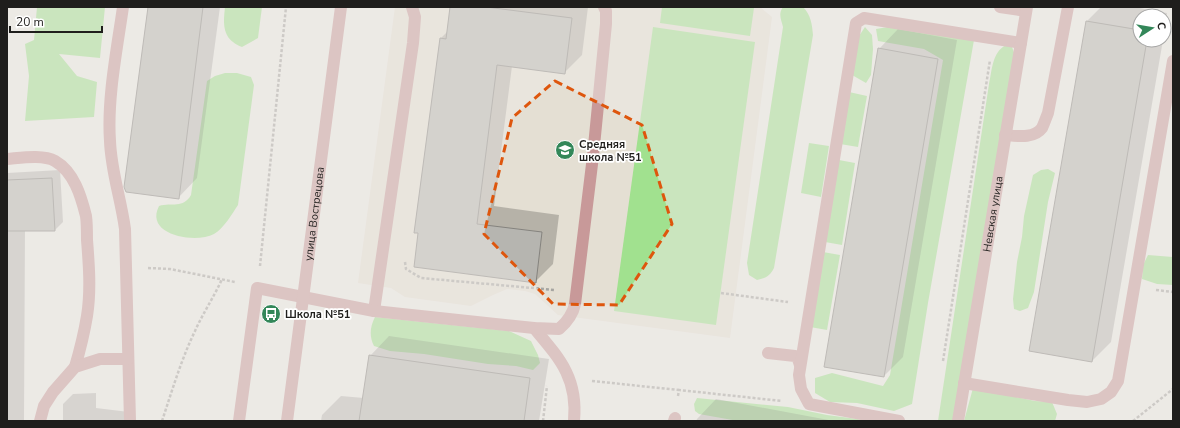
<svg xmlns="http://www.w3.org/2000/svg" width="1180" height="428" font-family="'Nunito Sans',sans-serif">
  <rect width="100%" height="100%" fill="#eceae5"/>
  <polygon fill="#e4dfd3" points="395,7 760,7 772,17 730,338 558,315 535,294 525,291 507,289 493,295 471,306 405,297 391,288 358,283"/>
  <g fill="#a1e18f">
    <polygon points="37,7 105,7 100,58 59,54 77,76 97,82 94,117 25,121 29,76 25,44 34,40"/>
    <path d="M 225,7 L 262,7 L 258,38 L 242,47 C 222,39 223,25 225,7 Z"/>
    <polygon points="662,7 747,7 754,8 750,36 660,23"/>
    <path d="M 783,7 L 803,7 C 811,15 812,24 813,35 L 774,268 C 770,276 766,278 757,280 L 749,275 L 747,263 L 783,27 C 781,19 778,14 783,7 Z"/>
    <polygon points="894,26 974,40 928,303 912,404 894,411 857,403 830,402 815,393 815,378 832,373 883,386 890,375 943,60 924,49 878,41 876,29"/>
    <polygon points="653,27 755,42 716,325 614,311"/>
    <polygon points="865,27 872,35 873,49 871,75 866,83 852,75 857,39"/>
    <path d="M 1006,45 L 1012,47 L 1015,55 L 954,421 L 938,421 L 989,84 C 992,71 992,52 1006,45 Z"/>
    <path d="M 225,73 L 237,73 L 251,77 L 254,85 L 238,205 C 232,214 224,228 214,234 C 195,244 144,235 159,206 C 172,202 183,209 191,195 L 207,81 L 215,76 Z"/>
    <polygon points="849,92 867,96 858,147 840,144"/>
    <polygon points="809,143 829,146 821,197 801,193"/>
    <polygon points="839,160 855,163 842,245 825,242"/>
    <polygon points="1048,169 1055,173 1048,202 1034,292 1028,308 1020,311 1014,309 1013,299 1017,262 1022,237 1024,216 1033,175 1041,170"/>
    <polygon points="823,252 840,255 827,330 810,327"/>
    <polygon points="1148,255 1173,257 1173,285 1157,284 1142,279 1143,265"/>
    <path d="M 375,317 L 509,331 L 531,341 L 538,355 L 540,363 L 533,370 L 516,366 L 488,364 L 424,354 L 390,351 L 374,346 C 369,336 370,327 375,317 Z"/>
    <polygon points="973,388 1035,401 1052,402 1057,414 1055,421 964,421"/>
    <polygon points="697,398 788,407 827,415 873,421 738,421 699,414 695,411 694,404"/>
  </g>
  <g fill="#0003">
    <polygon points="149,7 220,7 197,178 178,198"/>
    <polygon points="451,7 588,7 582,55 564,73 512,66 494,206 559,215 553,264 535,282 415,266 441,38 448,31"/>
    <polygon points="1101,7 1134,7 1167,13 1164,32 1164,16 1140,16 1140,40 1163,40 1111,342 1092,361 1087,21"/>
    <polygon points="898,29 957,40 903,357 884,376 879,49"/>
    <polygon points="60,170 63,222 55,230 25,230 24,421 7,421 7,173"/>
    <polygon points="389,336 549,359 539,421 321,421 322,415 341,396 364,398 370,356"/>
    <polygon points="96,393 96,408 129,412 128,421 63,421 63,404 73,394"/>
    <polygon points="716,399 834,421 696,421 697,419"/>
  </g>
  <g fill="#b6b5b0" stroke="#85837e">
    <polygon points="148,7 203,7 179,199 126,192 124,187"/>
    <polygon points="450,7 486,7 572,18 565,74 497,65 477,224 542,232 536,283 414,267 418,233 414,233 440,38 446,39"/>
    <polygon points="1086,21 1140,30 1140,40 1147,40 1092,362 1029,351"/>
    <polygon points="878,48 938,59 884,377 824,367"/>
    <polygon points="52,178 55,231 7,231 7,180"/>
    <polygon points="369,355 530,378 524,421 359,421"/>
  </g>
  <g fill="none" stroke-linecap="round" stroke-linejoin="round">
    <g stroke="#a6a5a1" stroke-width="2.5" stroke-dasharray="3 2" stroke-linecap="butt">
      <polyline points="615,158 634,160"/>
      <polyline points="405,262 406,269 421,278 555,290"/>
      <polyline points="260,266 286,7"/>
      <polyline points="148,268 170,269 235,282"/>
      <polyline points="1156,290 1173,292"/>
      <polyline points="721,293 788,302"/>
      <polyline points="943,361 990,60"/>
      <polyline points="592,381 679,390"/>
      <polyline points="678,396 679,390 782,401"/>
      <path d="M 162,421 C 172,391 181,360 195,331 C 203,313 214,297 222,279"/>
      <polyline points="543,421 547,386"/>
      <polyline points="1133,421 1173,389"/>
    </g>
    <g stroke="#c89999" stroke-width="12">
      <path d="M 123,7 C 117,49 107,99 110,141 C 111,171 121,199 125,229 L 130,421"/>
      <polyline points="1000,7 1026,11"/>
      <path d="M 1005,135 C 1017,136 1034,139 1042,128 C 1044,124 1046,118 1048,113 L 1068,7"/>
      <path d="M 7,159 C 20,158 43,154 55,161 C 74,172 81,196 86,216 C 87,223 87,232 87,240 C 89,265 91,291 87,316 C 84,334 80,350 75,367"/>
      <polyline points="374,311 413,43 415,17 412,7"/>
      <path d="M 534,328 C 560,359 578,378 574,421"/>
      <polyline points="768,353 795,356 798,359 800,365"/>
      <polyline points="964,383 1068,400 1087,402 1101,399 1111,392 1118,381 1173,61"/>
      <polyline points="40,421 44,406 53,392 75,367 100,359 128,359"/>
      <path d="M 239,421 L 257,288 L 374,311 L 534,328 L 559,329 C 567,322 573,314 575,304 L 593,156 L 606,24 L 606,11 L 604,7"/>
      <path id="s1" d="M 287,421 L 341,7"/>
      <polyline points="674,421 675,418"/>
      <polyline points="899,421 809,404 801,389 799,375 856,23 864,18 1021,43"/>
      <path id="s2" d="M 958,421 L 1027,7"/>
    </g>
  </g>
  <path d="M0 0H1180V428H0ZM 555,81 L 642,125 L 672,224 L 619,305 L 553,304 L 484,234 L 512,118 Z" fill="#eceae5" fill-opacity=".55" fill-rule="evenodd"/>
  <path fill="none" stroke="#de560d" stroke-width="3" stroke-dasharray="8 5" stroke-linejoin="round" d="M 555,81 L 642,125 L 672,224 L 619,305 L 553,304 L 484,234 L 512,118 Z"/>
  <defs>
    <symbol id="school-disc" viewBox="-11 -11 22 22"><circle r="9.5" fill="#338759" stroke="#fff"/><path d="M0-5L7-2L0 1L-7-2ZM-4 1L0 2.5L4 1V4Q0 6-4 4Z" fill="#fff"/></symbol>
    <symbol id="bus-disc" viewBox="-11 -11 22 22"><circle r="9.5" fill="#338759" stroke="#fff"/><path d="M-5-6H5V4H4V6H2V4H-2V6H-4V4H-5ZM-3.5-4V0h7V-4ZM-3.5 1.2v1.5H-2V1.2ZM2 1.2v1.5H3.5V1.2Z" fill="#fff"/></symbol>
  </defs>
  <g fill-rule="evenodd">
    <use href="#school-disc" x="554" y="139" width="22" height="22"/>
    <use href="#bus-disc" x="260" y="303" width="22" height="22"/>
  </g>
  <g text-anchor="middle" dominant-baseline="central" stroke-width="3.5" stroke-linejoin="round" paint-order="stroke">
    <g font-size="11" font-weight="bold" fill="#1f1e1c" stroke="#fff" text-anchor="start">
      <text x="579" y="144">Средняя<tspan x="579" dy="13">школа №51</tspan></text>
      <text x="285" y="314">Школа №51</text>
    </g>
    <g font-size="11" fill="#1f1e1c" stroke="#fff">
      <text stroke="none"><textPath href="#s1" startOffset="209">улица Вострецова</textPath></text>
      <text stroke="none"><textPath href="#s2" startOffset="210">Невская улица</textPath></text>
    </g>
  </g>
  <rect width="1180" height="428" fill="none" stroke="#1f1e1c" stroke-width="16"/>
  <g transform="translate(1152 28) rotate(78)"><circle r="19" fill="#ffffff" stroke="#a5a5a4"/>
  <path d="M0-3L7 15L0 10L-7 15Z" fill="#338759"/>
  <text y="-6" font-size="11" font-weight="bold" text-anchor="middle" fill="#1f1e1c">С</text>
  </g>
  <path d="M10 26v6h92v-6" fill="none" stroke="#1f1e1c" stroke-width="2"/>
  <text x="16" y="26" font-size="12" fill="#1f1e1c" stroke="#ffffff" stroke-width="3" paint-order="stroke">20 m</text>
</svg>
